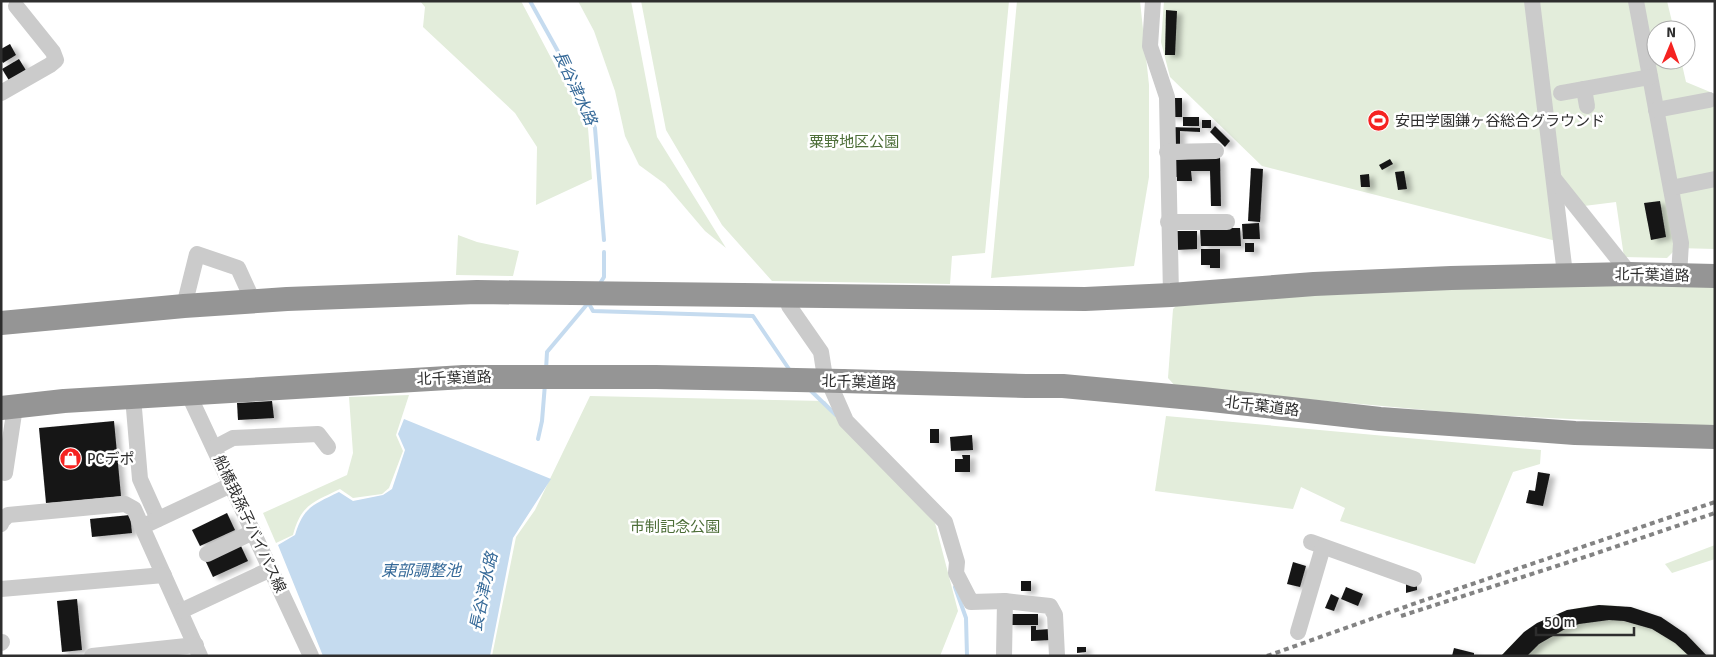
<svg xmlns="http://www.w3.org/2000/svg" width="1716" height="657" font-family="Signika,'Noto Sans JP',sans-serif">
  <defs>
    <filter id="shadow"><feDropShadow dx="5.5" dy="3" stdDeviation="2.5" flood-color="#0004"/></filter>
  </defs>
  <rect width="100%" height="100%" fill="#fff"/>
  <g fill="#e3eddb">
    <polygon points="420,1 521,1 588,128 592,179 536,205 537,147 515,113 423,27 425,7"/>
    <polygon points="578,1 631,1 657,137 726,248 705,231 665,184 639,165 625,136 615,91 594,31"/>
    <polygon points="641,1 1009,1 985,253 952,256 950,284 772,281 722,225 666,130"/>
    <polygon points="1017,1 1140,1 1149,85 1149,177 1134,266 991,278"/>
    <polygon points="1164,1 1526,1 1556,241 1262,166 1170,77 1161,42"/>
    <polygon points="1537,1 1667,1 1674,30 1656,30 1656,60 1681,60 1686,82 1715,94 1715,249 1677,248 1667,258 1624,257 1616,202 1584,206 1559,173"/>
    <polygon points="458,235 477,242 519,251 513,276 456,275"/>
    <polygon points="1715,283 1715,426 1470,414 1176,387 1168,378 1173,309 1180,302 1333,289"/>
    <path d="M 409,395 L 396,435 L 403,451 L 389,488 L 382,494 L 353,498 L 340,489 C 314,502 301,504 293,535 L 276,543 L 263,513 L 347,475 L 353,453 L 349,397 Z"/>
    <polygon points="590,396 825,401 935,523 958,611 940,656 492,656 516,537 535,510"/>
    <polygon points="1166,416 1541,450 1540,464 1513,472 1475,564 1340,521 1345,508 1301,487 1293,509 1155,491"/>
    <polygon points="1715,545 1715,559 1672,573 1665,564"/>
    <path d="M 1599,605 C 1645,605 1677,621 1707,656 L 1501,656 C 1529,624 1557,609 1599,605 Z"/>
  </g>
  <path fill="#c5dbef" d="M 404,419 L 551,479 L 513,538 L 490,656 L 323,656 L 278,545 L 295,535 C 304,506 313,505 339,492 L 353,501 L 383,495 L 392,489 L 405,450 L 398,434 Z"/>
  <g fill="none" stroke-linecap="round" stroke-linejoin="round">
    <g stroke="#c5dbef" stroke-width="4">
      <polyline points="530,1 575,82 595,128 604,240"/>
      <polyline points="599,285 604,277 604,252"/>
      <polyline points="588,302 593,311 753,316 791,372"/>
      <polyline points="546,370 547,352 589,302"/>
      <polyline points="809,389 836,415"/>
      <polyline points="538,439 542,421 545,384"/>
      <polyline points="955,587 966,618 967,656"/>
    </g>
  </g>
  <g fill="#151515" filter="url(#shadow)">
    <polygon points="1166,10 1177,11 1175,55 1165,55"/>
    <polygon points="10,44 16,55 3,63 1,60 1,49"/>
    <polygon points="19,59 27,72 10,82 2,69"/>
    <rect x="1169" y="98" width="13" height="19"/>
    <rect x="1183" y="117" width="16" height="9"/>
    <rect x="1202" y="120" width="9" height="8"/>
    <polygon points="1215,126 1230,141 1225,147 1210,132"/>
    <polygon points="1170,127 1200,128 1200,132 1180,131 1180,145 1170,145"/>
    <polygon points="1220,157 1221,206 1211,206 1210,171 1191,171 1192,181 1177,181 1177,177 1172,177 1172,160"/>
    <polygon points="1390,159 1393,164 1382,170 1379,165"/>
    <polygon points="1251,168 1263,169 1260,222 1248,221"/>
    <polygon points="1404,171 1407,189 1398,190 1395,172"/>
    <polygon points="1369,174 1370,187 1361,187 1360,175"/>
    <polygon points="1660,201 1666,237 1651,240 1644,203"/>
    <polygon points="1259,223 1260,239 1243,239 1242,224"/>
    <polygon points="1200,228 1240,228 1241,246 1201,246"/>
    <polygon points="1175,231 1197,231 1197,249 1175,250"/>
    <rect x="1245" y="243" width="9" height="9"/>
    <polygon points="1201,249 1220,249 1220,268 1210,268 1210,265 1201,265"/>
    <polygon points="272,401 274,418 238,420 237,403"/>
    <polygon points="114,421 121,496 46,503 39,428"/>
    <rect x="930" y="429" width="9" height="14"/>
    <polygon points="972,435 973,450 951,451 950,437"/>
    <polygon points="962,455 970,455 970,472 955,472 955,459 963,459"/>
    <polygon points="1538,472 1550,474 1543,506 1526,503 1529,490 1535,491"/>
    <polygon points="227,513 235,530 200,546 192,530"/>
    <polygon points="130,515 132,533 92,537 90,519"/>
    <polygon points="240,544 248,561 213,577 205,560"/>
    <polygon points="1293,562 1306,566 1300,587 1287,584"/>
    <rect x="1021" y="581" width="10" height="10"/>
    <polygon points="1406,581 1417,585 1417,590 1406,593"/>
    <polygon points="1346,587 1363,594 1358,606 1341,599"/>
    <polygon points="1331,594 1339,598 1334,611 1325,608"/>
    <polygon points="77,599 82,650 62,652 57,601"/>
    <polygon points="1599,605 1631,607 1661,617 1686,634 1707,656 1689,656 1675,643 1652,629 1624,621 1609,620 1579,624 1565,629 1539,644 1527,656 1501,656 1524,632 1537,623 1567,610"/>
    <rect x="1009" y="614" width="29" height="11"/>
    <polygon points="1031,626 1036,626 1036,630 1050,629 1050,640 1031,641"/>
    <polygon points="1077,647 1086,647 1086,652 1077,653"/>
    <polygon points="1454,648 1474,653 1474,656 1452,656"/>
  </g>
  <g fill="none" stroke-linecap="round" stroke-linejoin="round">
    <g stroke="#cbcbcb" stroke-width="16">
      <polyline points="1153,1 1150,46 1167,97 1171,295"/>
      <polyline points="1532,1 1565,274"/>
      <polyline points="1636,1 1681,243 1679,275"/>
      <polyline points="1584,89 1587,106"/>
      <polyline points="1,93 50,65 56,60 53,52 16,6"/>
      <polyline points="1561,93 1650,77"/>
      <polyline points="1656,110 1709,100"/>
      <polyline points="1167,152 1216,151"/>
      <polyline points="1555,180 1630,274"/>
      <polyline points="1671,188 1715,179"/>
      <polyline points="1168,222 1227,222"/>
      <polyline points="184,306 197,254 238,268 253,301"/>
      <polyline points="789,306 821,352 824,371 846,421 945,522 957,562 956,573 971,602 1005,601 1050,606 1055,615 1057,656"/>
      <polyline points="188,393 311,656"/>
      <polyline points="133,397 140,479 158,519"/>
      <polyline points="214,448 233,438 318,434 328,447"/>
      <polyline points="1,472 5,473 15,407"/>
      <polyline points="150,523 231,485"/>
      <polyline points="1,524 2,521 8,515 125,504 134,509 200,656"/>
      <polyline points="1311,542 1414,579"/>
      <polyline points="207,554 253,532"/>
      <polyline points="1,589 164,575"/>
      <polyline points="181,611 271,569"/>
      <polyline points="1298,632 1323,547"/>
      <polyline points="1,643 2,642"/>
      <polyline points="92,656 196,645"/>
      <polyline points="1004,656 1005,601"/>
    </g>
    <g stroke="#959595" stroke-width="24">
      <polyline points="1,323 184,306 287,299 477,292 1085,299 1171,295 1314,284 1451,278 1630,274 1715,276"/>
      <polyline points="842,381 1026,386 1063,386 1203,399 1380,419 1575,433 1715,437"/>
      <polyline points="1,408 64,401 464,377"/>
    </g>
    <g stroke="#838383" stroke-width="4" stroke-dasharray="5 4" stroke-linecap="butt">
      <polyline points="1401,616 1591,555 1715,513"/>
      <polyline points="1267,656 1416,603 1715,502"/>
    </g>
    <polyline stroke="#959595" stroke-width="24" points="464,377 656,377 842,381"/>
  </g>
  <defs>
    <symbol id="stadium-disc" viewBox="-11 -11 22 22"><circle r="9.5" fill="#f52321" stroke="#fff"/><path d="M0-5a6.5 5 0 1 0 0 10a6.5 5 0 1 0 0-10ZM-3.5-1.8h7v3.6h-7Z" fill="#fff"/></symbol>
    <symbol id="shop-disc" viewBox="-11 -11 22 22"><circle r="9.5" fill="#f52321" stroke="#fff"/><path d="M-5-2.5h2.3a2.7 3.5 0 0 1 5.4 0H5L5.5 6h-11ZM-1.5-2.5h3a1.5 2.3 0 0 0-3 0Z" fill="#fff"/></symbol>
  </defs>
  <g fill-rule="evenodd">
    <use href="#stadium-disc" x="1366" y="108" width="25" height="25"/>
    <use href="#shop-disc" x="58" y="446" width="25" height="25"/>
  </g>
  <g text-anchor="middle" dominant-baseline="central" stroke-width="5" stroke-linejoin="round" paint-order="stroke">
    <g font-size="15" fill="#2e2e2e" stroke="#fff" text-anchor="start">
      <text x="1395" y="121">安田学園鎌ヶ谷総合グラウンド</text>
      <text x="87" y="459">PCデポ</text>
    </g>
    <g font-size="15" fill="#4d6e38" stroke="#fff">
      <text x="854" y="142">粟野地区公園</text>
      <text x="675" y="527">市制記念公園</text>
    </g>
    <g font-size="15" fill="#2e2e2e" stroke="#fff">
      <text transform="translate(1652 275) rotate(1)">北千葉道路</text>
      <text transform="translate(454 378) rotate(-2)">北千葉道路</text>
      <text transform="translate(859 382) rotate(2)">北千葉道路</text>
      <text transform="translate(1262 406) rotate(7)">北千葉道路</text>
      <text transform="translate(250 524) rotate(65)">船橋我孫子バイパス線</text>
    </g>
    <g font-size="16" font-style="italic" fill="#356998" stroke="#fff">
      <text transform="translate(575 88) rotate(65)">長谷津水路</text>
      <text x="421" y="571">東部調整池</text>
      <text transform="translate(484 592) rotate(-78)">長谷津水路</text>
    </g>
  </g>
  <rect width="1716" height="657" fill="none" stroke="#2e2e2e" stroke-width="5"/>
  <g transform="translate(1671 45) rotate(1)"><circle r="24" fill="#ffffff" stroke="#ababab"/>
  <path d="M0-4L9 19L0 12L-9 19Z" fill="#f52321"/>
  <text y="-8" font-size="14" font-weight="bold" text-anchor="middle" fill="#2e2e2e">N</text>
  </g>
  <path d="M1536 627v8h98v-8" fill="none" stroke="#2e2e2e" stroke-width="2.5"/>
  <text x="1544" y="627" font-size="15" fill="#2e2e2e" stroke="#ffffff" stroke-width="4" paint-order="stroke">50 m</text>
</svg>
